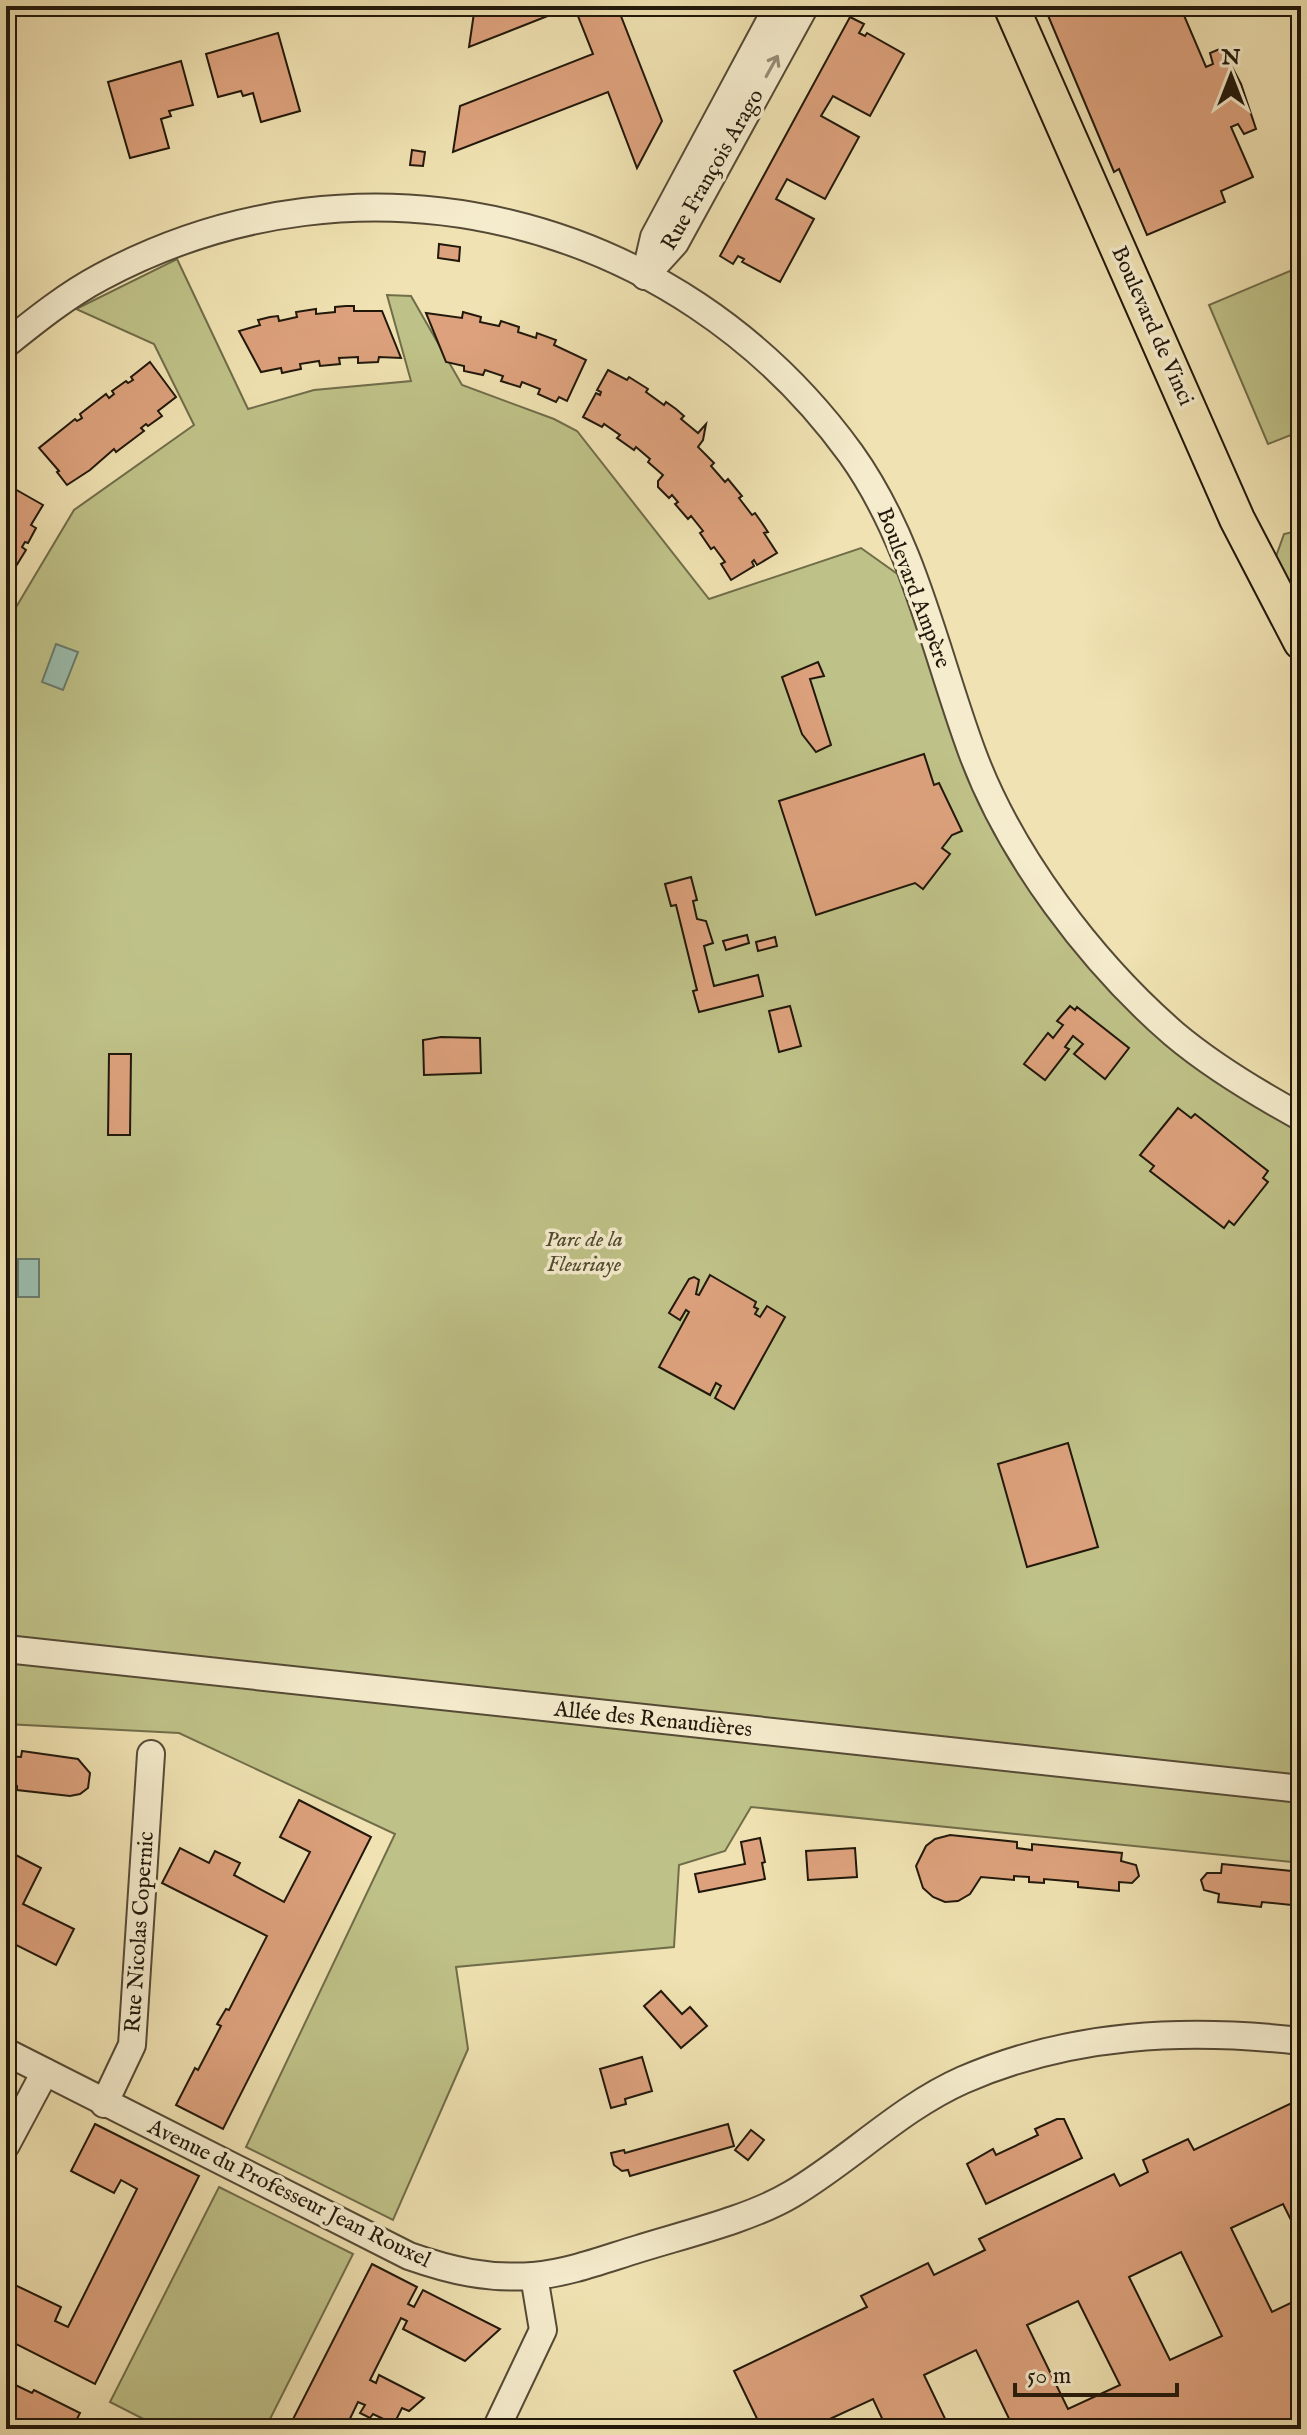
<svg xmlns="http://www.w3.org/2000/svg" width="1307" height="2435" font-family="'IM FELL English',serif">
  <rect width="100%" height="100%" fill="#f0e2b2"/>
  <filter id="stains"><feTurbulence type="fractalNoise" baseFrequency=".0025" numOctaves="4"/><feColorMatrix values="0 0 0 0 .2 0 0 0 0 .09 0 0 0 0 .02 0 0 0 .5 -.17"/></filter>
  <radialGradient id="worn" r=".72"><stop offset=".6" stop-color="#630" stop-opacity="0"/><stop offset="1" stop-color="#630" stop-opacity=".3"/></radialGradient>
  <g fill="#bfc288" stroke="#706d4a" stroke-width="2">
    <polygon points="177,259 248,409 314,390 411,381 387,295 411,296 462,385 554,419 577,431 709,599 861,548 903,578 1038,893 1179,1053 1301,1129 1301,1863 751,1807 725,1851 679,1865 674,1947 456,1967 468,2049 393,2220 246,2147 395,1834 179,1733 6,1724 6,624 74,510 194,425 154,344 76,309"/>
    <polygon points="1297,268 1301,279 1301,431 1268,444 1209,305"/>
    <polygon points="1301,530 1301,607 1274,562 1284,534"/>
    <polygon points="219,2187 353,2254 265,2429 163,2429 110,2402"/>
  </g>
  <g fill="#9abdad" stroke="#6a7b6c" stroke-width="2">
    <polygon points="56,644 78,652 63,690 42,682"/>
    <rect x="18" y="1259" width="21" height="38"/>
  </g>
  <g fill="#dda27d" stroke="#21180b" stroke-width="2" fill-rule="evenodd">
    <polygon points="475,6 573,6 469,47"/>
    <polygon points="574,6 617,6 662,121 637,168 608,92 453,152 460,106 593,54"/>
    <polygon points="1044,6 1180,6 1206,67 1213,64 1210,53 1222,48 1241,84 1256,129 1244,134 1238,124 1231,127 1253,177 1221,191 1225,202 1147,235 1119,169 1114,172"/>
    <polygon points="850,17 864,24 859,33 865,36 867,33 904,54 870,116 833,96 821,116 859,137 825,199 787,179 776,199 814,219 780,282 742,262 744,259 738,256 733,264 720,256"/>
    <polygon points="278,33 300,111 261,122 253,93 243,96 241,91 218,97 206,54"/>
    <polygon points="181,61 193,105 169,111 171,116 161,119 169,148 130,158 108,82"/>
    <polygon points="412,150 425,152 423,166 410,165"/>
    <polygon points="439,244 460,247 459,261 438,258"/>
    <polygon points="346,306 354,306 354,311 382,311 401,358 379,357 378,362 358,363 358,357 339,358 340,364 320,366 319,361 300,364 301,369 291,371 282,373 281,368 261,372 239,331 260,325 258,320 270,317 278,316 279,321 297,317 296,312 316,309 316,314 335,312 335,307"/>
    <polygon points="463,312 481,317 480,322 499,326 501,321 519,327 518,332 536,338 537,333 556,340 554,345 586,360 567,401 559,397 556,402 538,394 540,389 522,382 520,387 501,381 503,376 485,370 483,375 464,371 464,366 446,362 426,313 462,318"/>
    <polygon points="150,362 176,397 158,411 162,416 148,426 146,424 141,428 144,431 116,452 114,449 90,470 67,485 57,472 59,471 39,448 75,419 77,421 82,418 80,414 106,394 109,398 114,394 112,391 126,381 128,383 133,380 131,377"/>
    <polygon points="608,370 627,380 629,377 648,389 646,392 664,405 666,402 676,409 684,416 681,419 698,433 706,424 703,440 698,447 714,463 711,466 725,482 728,479 742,496 739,498 752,515 755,513 762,523 768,532 764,533 777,553 757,565 754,560 752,562 754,566 731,580 721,564 725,562 714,547 711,549 700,533 703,531 691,516 688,519 675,504 678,502 672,495 669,498 658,487 658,481 663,475 648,462 650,459 636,447 634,450 617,438 620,435 604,424 602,427 583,417 596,393 600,395 601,392 597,390"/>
    <polygon points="6,484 43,505 31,525 36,528 28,543 25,542 22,547 26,550 8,579"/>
    <polygon points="818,662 824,676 810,679 831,745 816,752 802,734 782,677"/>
    <polygon points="924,754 934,785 939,783 962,831 952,835 942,848 950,854 923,889 915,883 816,915 779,801"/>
    <polygon points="691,877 697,900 693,901 697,919 706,921 713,943 704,946 714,986 758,975 763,996 699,1012 693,991 697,990 676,905 671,906 665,884"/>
    <polygon points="747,935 749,943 726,950 723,941"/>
    <polygon points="775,937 777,946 758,951 756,942"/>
    <polygon points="790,1006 801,1046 779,1052 769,1011"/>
    <polygon points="1070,1006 1075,1010 1077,1007 1129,1048 1105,1079 1074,1054 1083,1044 1073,1036 1065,1047 1069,1049 1045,1080 1024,1064 1048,1033 1053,1038 1063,1025 1057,1021"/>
    <polygon points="441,1037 480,1038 481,1073 424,1075 423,1040"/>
    <polygon points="109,1054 131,1054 130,1135 108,1135"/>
    <polygon points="1178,1108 1191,1118 1195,1114 1268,1171 1263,1178 1268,1182 1234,1225 1229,1221 1224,1228 1150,1171 1154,1166 1140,1155"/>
    <polygon points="710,1275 756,1302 754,1307 758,1309 755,1314 760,1317 767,1306 785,1317 734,1409 715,1398 721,1386 716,1383 710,1395 659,1367 689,1312 686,1310 680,1320 669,1313 689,1279 694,1277 699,1280 696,1294 699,1295"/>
    <polygon points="1068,1443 1098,1547 1027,1567 998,1464"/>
    <polygon points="22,1751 78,1759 90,1773 88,1788 80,1794 70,1796 17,1790 17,1786 6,1782 6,1756 21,1757"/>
    <polygon points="299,1800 371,1837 223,2129 176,2105 195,2068 198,2070 221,2026 217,2024 226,2009 229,2010 267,1936 162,1883 180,1848 209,1863 215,1851 240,1863 234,1875 284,1902 310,1852 280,1837"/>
    <polygon points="950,1835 1017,1842 1017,1848 1032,1850 1032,1844 1122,1853 1121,1861 1136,1865 1139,1876 1132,1883 1119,1882 1119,1891 1078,1887 1078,1882 1044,1879 1044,1883 1029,1882 1029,1877 1014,1876 1014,1880 981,1877 970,1894 958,1901 945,1902 933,1897 923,1888 916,1866 926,1846 935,1839"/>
    <polygon points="760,1838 765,1862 762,1863 765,1879 699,1892 695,1874 745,1864 741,1842"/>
    <polygon points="855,1848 857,1877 808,1880 806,1851"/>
    <polygon points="6,1850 41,1868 23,1904 74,1929 56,1965 6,1940"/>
    <polygon points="1222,1864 1301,1872 1301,1906 1262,1902 1261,1907 1218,1902 1219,1894 1204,1890 1201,1880 1207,1873 1221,1873"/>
    <polygon points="661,1991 682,2014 690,2007 707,2026 681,2048 644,2006"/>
    <polygon points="642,2057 652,2091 625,2099 626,2104 611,2108 600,2069"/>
    <path d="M 1298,2100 L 1301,2107 L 1301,2240 L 1283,2204 L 1231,2228 L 1272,2312 L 1301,2298 L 1301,2429 L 1105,2429 L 1099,2421 L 1083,2429 L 1014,2429 L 976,2350 L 924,2375 L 950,2429 L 887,2429 L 873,2399 L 821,2423 L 824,2429 L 762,2429 L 734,2371 L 867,2307 L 861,2296 L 928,2263 L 934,2275 L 985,2250 L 979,2239 L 1114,2174 L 1120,2186 L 1148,2172 L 1143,2160 L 1188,2139 L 1194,2150 ZM 1181,2252 L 1222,2336 L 1170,2360 L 1129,2277 ZM 1078,2301 L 1120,2385 L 1068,2409 L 1027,2325 Z"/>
    <polygon points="1057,2119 1064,2119 1082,2158 986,2204 967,2164 993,2149 996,2155 1038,2135 1035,2129"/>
    <polygon points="95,2124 199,2176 95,2384 6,2339 6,2302 15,2285 61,2307 55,2321 68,2327 137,2189 121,2180 114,2193 71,2171"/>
    <polygon points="728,2124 734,2146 630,2176 628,2170 622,2171 614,2165 611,2153 624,2150 625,2153"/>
    <polygon points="751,2130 764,2140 748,2160 735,2150"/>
    <polygon points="372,2264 417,2287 408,2304 414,2307 423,2290 500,2329 465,2361 403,2329 407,2321 401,2318 370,2380 376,2383 379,2375 424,2398 409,2411 402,2408 394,2424 373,2414 370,2418 360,2413 365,2405 358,2402 345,2429 288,2429"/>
    <polygon points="7,2381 32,2393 34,2390 80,2413 72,2429 13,2429 14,2427 6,2422"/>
  </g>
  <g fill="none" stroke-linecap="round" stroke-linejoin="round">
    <defs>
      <g id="minor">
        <polyline points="645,276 675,243 805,6"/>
        <polyline points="645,276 654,237 778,6"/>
        <path d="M 6,344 C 36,320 67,295 101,277 C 362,137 678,215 851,454 C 914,542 935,652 972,752 C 1010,855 1091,962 1174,1034 C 1212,1066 1257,1093 1301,1117"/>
        <polyline points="6,1649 1301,1789"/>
        <path d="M 6,2052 L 409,2256 C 452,2271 487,2279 533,2276 C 569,2273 605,2259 638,2249 C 686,2234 750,2219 792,2194 C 851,2159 900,2108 963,2080 C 1071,2033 1185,2028 1301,2041"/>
        <polyline points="104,2104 132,2045 151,1754"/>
        <polyline points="6,2145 45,2072"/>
        <polyline points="496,2429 543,2330 534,2276"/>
      </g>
      <polyline id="major" points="1011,6 1237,519 1301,642"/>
    </defs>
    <use href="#minor" stroke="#554a35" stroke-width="30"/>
    <use href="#major" stroke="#21180b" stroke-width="38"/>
    <use href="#minor" stroke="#f5eccd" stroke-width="26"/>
    <use href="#major" stroke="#f0e2b2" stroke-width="34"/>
  </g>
  <defs><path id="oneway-shaft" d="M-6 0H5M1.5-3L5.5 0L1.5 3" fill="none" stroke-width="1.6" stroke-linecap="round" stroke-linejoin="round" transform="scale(2)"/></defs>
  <use stroke="#968d76" href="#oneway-shaft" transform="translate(772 66) rotate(-61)"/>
  <g text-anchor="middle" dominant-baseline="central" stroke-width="7" stroke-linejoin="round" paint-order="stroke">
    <g font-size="22" fill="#21180b" stroke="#f5eccd">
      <text transform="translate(713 170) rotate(-60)">Rue François Arago</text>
      <text transform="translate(1152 326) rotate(66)">Boulevard de Vinci</text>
      <text transform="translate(913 588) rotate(69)">Boulevard Ampère</text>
      <text transform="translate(653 1720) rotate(6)">Allée des Renaudières</text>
      <text transform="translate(140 1932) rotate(-86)">Rue Nicolas Copernic</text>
      <text transform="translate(289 2194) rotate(26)">Avenue du Professeur Jean Rouxel</text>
    </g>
    <g font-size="22" font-style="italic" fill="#504b30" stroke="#f5eccd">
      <text x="584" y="1240">Parc de la<tspan x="584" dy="25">Fleuriaye</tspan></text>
    </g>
  </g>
  <rect width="1307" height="2435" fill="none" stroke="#f0e2b2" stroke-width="32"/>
  <rect x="8" y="8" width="1291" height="2419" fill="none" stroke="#21180b" stroke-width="4"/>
  <rect x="16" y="16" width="1275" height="2403" fill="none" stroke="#21180b" stroke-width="2"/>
  <g transform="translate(1231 76)" stroke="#f5eccd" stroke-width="6" paint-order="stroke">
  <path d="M0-6L14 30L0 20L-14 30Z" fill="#21180b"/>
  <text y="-12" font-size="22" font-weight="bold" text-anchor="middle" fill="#21180b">N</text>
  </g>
  <path d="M1015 2383v12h162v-12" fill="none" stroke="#21180b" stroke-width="4"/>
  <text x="1027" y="2383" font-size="24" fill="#21180b" stroke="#f5eccd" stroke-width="6" paint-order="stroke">50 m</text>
  <rect width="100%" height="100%" filter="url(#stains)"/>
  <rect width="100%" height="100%" fill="url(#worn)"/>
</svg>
